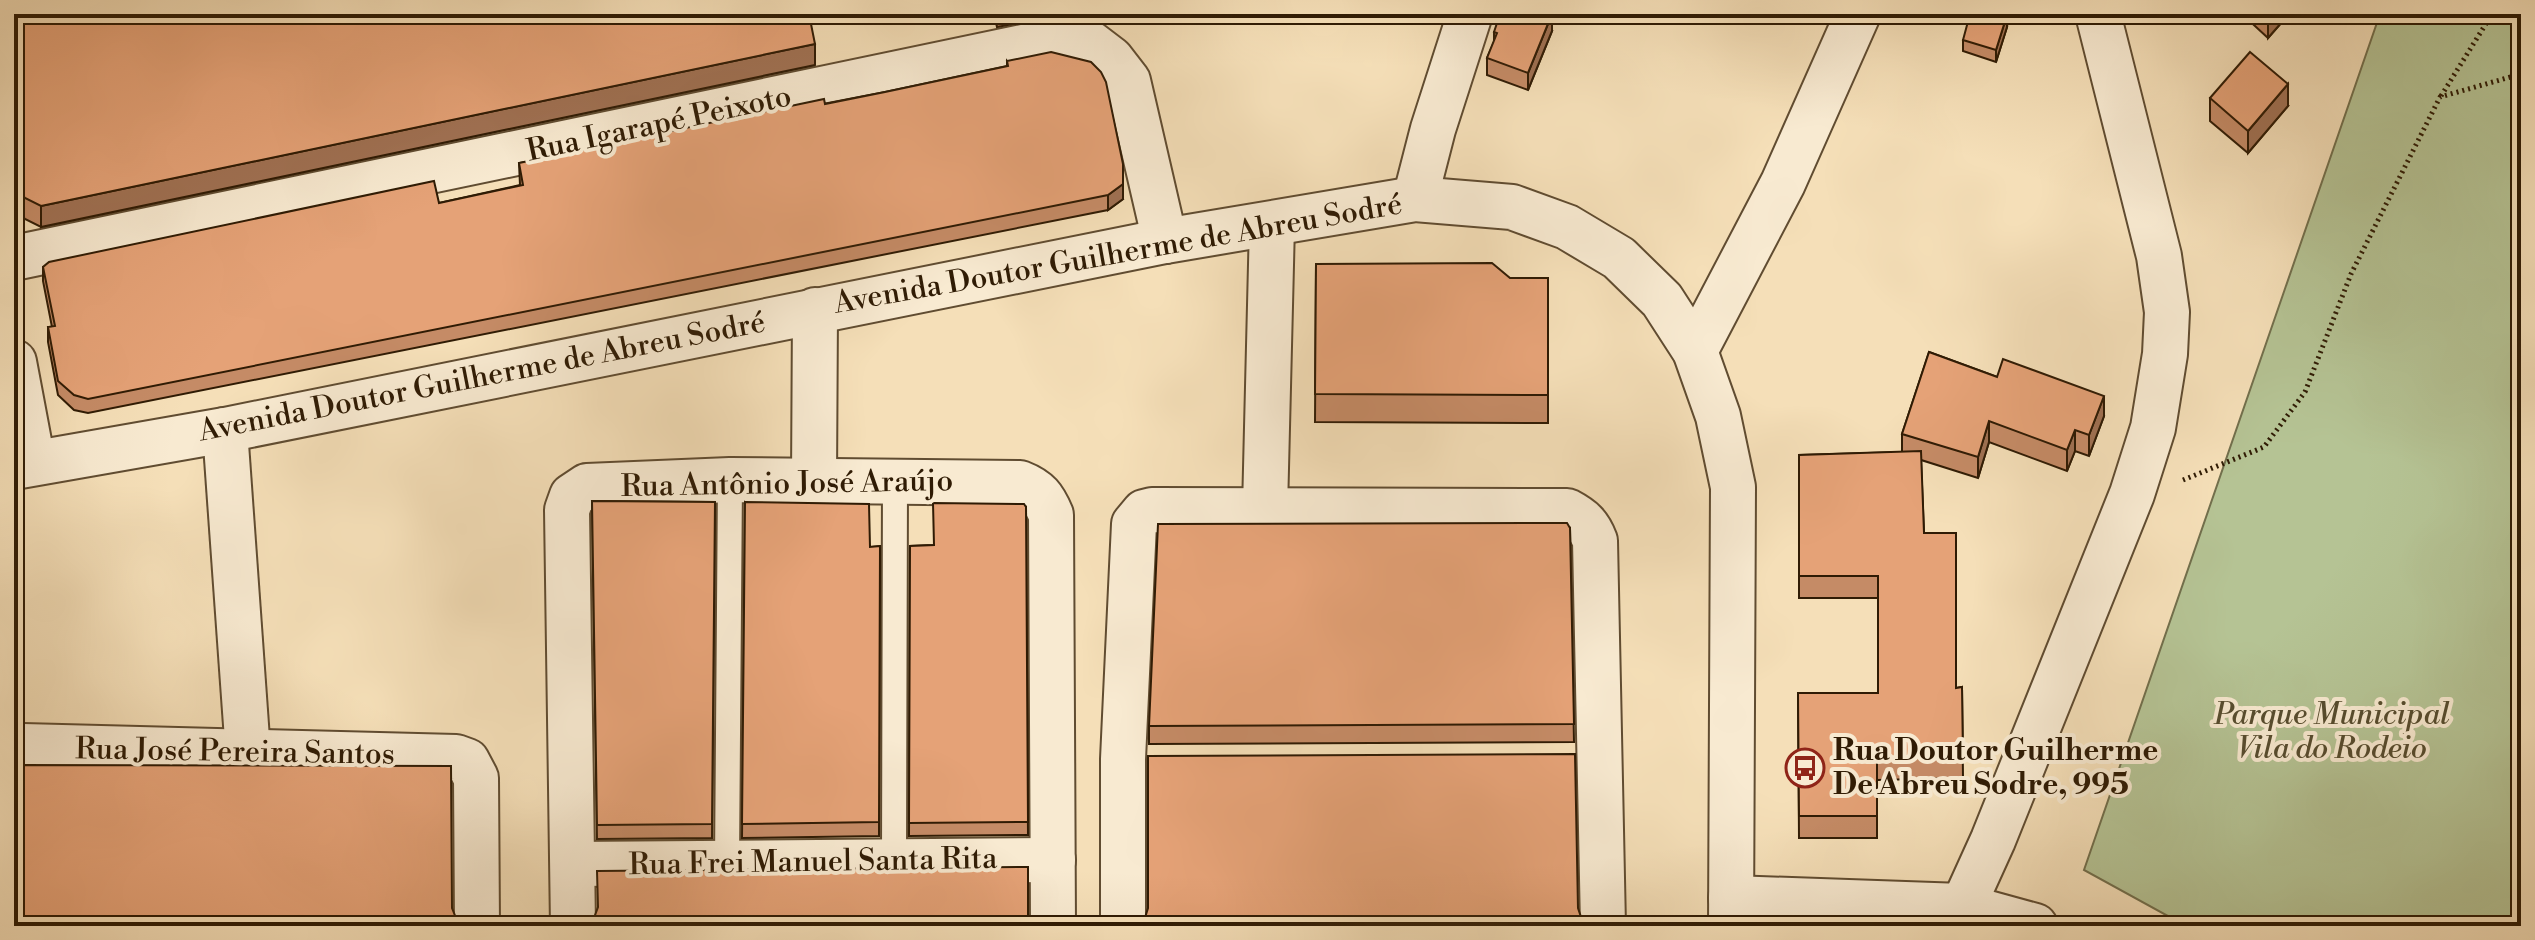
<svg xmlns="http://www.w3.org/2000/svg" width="2535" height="940" font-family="'Libre Bodoni',serif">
  <rect width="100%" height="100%" fill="#f5dfb8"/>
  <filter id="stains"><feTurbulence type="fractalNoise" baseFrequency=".0025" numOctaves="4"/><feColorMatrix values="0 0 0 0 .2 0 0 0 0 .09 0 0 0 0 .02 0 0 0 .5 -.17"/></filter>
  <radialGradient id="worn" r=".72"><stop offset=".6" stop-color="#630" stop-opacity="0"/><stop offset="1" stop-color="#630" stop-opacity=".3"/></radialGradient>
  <polygon fill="#b5c394" stroke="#726f4c" stroke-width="2" points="2380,14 2521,14 2521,926 2186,926 2084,870"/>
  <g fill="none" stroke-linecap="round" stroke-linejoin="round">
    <defs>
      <g id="service">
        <polyline points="894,860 895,480"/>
        <polyline points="727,863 730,480"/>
      </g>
      <g id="minor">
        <polyline points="1415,199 1433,129 1470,14"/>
        <polyline points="14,258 1061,39 1090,43 1111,59 1128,81 1165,241"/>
        <polyline points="1695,351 1783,183 1858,14"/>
        <polyline points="14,362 33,463"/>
        <polyline points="225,430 248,753"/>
        <polyline points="814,480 815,310"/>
        <polyline points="1265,509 1272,224"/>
        <polyline points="14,750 23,746 456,757 467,761 476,778 477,926"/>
        <polyline points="573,864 1053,860"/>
        <polyline points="1731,898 1962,906 2035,926"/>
        <path d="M 573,926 L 567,510 L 572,496 L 587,486 L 730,480 L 1020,483 C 1038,490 1044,498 1051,515 L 1053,926"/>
        <path d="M 1123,926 L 1123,759 L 1134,524 L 1144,512 L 1152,510 L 1567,511 C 1582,519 1589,525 1595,541 L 1603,926"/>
        <polyline points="1954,926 1993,840 2132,494 2153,428 2165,354 2167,312 2159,256 2098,14"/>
      </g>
      <polyline id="tertiary" points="14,467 225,430 1165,241 1415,199 1512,207 1567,227 1619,258 1662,300 1695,351 1718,416 1733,487 1731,926"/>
    </defs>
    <use href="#service" stroke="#604c31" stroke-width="28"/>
    <use href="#minor" stroke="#604c31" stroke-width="48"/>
    <use href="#tertiary" stroke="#604c31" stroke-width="48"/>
    <g stroke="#2f1b04" stroke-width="5" stroke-dasharray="2 4" stroke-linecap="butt">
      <polyline points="2441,96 2492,14"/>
      <polyline points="2183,480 2264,447 2305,392 2351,274 2440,97 2521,74"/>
    </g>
    <use href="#service" stroke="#f8ead1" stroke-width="24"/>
    <use href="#minor" stroke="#f8ead1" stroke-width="44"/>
    <use href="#tertiary" stroke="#f8ead1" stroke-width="44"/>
  </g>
  <g fill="#c58b66" stroke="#2f1b04" stroke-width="2">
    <polygon points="14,14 815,65 41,227 25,219 18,209 14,190"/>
    <polygon points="994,14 1065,14 997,27"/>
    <polygon points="2242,14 2289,14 2268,38"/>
    <polygon points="2007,27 1996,62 1963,51 1963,40"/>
    <polygon points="1552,31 1528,90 1487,75 1487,58 1494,42 1494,32"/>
    <polygon points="1007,61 1123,199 1108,210 88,413 74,410 58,395 48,342 48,327 52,327 43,281 43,267 439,203 520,185 519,163 885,92 1007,66"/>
    <polygon points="2210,98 2288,106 2248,153 2210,121"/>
    <polygon points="1316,264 1510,278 1548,278 1548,423 1315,422"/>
    <polygon points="1929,352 2104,416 2089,456 2075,451 2067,471 1989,442 1978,478 1921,460 1924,533 1956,688 1962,687 1963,778 1877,780 1877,838 1799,838 1798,693 1878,693 1878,598 1799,598 1799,455 1902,452 1902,434"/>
    <polygon points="592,501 715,502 712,838 597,839"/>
    <polygon points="745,502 870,547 880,546 879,836 742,838"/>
    <polygon points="1026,507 1028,835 909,836 910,546 934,545"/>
    <polygon points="1570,528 1574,742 1149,744 1149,726"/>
  </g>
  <g fill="#a07153" stroke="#2f1b04" stroke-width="2">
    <polygon points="1552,14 1552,31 1528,90 1528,73"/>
    <polygon points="2269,14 2289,14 2268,38 2268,16"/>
    <polygon points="2007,15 2007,27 1996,62 1996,50"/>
    <polygon points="815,44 815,65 41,227 41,206"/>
    <polygon points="2288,84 2288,106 2248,153 2248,131"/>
    <polygon points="1123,184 1123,199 1108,210 1108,195"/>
    <polygon points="2104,396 2104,416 2089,456 2089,435"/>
    <polygon points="1989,421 1989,442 1978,478 1978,457"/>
    <polygon points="2075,430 2075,451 2067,471 2067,450"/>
  </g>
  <g fill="#e5a277" stroke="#2f1b04" stroke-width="2">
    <polygon points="14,14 809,14 815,44 41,206 25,198 18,188 14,168"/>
    <polygon points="1500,14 1552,14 1528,73 1487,58 1497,33 1494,32"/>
    <polygon points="1970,14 2004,14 2007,15 1996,50 1963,40"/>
    <polygon points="1051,52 1091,62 1101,72 1106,82 1123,164 1123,184 1108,195 88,399 74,395 58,381 48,327 55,326 43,267 49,262 434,181 439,203 523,185 519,163 824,99 825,104 885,92 1008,66 1007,61"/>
    <polygon points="2250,52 2288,84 2248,131 2210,98"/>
    <polygon points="1492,263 1510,278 1548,278 1548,395 1315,394 1316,264"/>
    <polygon points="1929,352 1997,377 2003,359 2104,396 2089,435 2075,430 2067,450 1989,421 1978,457 1902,434"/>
    <polygon points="1921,451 1924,533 1956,533 1956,688 1962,687 1963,757 1877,758 1877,816 1799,816 1798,693 1878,693 1878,576 1799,576 1799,455"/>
    <polygon points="592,501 715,502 712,824 597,825"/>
    <polygon points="745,502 869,504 870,547 880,546 879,822 742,824"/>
    <polygon points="933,503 1024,504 1026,507 1028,822 909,823 910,546 934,545"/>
    <polygon points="1567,523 1570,528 1574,724 1149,726 1158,524"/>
    <polygon points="1575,754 1578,908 1584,926 1144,926 1144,921 1148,908 1148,756"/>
    <polygon points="19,765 451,766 452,908 458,923 458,926 21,926"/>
    <polygon points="1028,867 1028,926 591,926 598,907 597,871"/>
    <polygon points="1791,918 1914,921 1914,926 1791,926"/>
  </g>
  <defs>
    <symbol id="bus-ring" viewBox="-11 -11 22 22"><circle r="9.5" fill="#f8ead1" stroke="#8f2418" stroke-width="1.5"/><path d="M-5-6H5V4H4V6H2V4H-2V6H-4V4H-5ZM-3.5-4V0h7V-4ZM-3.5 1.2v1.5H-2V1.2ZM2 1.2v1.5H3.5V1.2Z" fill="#8f2418"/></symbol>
  </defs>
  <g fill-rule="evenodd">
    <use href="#bus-ring" x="1783" y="746" width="44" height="44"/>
  </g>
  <g text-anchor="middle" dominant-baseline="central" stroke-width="8" stroke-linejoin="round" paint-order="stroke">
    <g font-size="30" fill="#2f1b04" stroke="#f8ead1">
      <text transform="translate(659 124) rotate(-12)">Rua Igarapé Peixoto</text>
      <text transform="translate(1118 254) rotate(-10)">Avenida Doutor Guilherme de Abreu Sodré</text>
      <text transform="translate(482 377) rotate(-11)">Avenida Doutor Guilherme de Abreu Sodré</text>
      <text transform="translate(787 484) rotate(-1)">Rua Antônio José Araújo</text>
      <text transform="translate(235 752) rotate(1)">Rua José Pereira Santos</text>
      <text transform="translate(813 862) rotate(-1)">Rua Frei Manuel Santa Rita</text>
    </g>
    <g font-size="30" font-style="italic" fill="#574d2f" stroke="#f8ead1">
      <text x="2332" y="715">Parque Municipal<tspan x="2332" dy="34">Vila do Rodeio</tspan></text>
    </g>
    <g font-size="30" font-weight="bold" fill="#2f1b04" stroke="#f8ead1" text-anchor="start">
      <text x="1833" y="751">Rua Doutor Guilherme<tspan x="1833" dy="34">De Abreu Sodre, 995</tspan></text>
    </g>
  </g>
  <rect width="2535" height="940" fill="none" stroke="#f5dfb8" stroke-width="48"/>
  <rect x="16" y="16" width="2503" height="908" fill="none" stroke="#2f1b04" stroke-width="4"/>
  <rect x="24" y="24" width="2487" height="892" fill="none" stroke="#2f1b04" stroke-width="2"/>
  <rect width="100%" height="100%" filter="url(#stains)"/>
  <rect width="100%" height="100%" fill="url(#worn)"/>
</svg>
